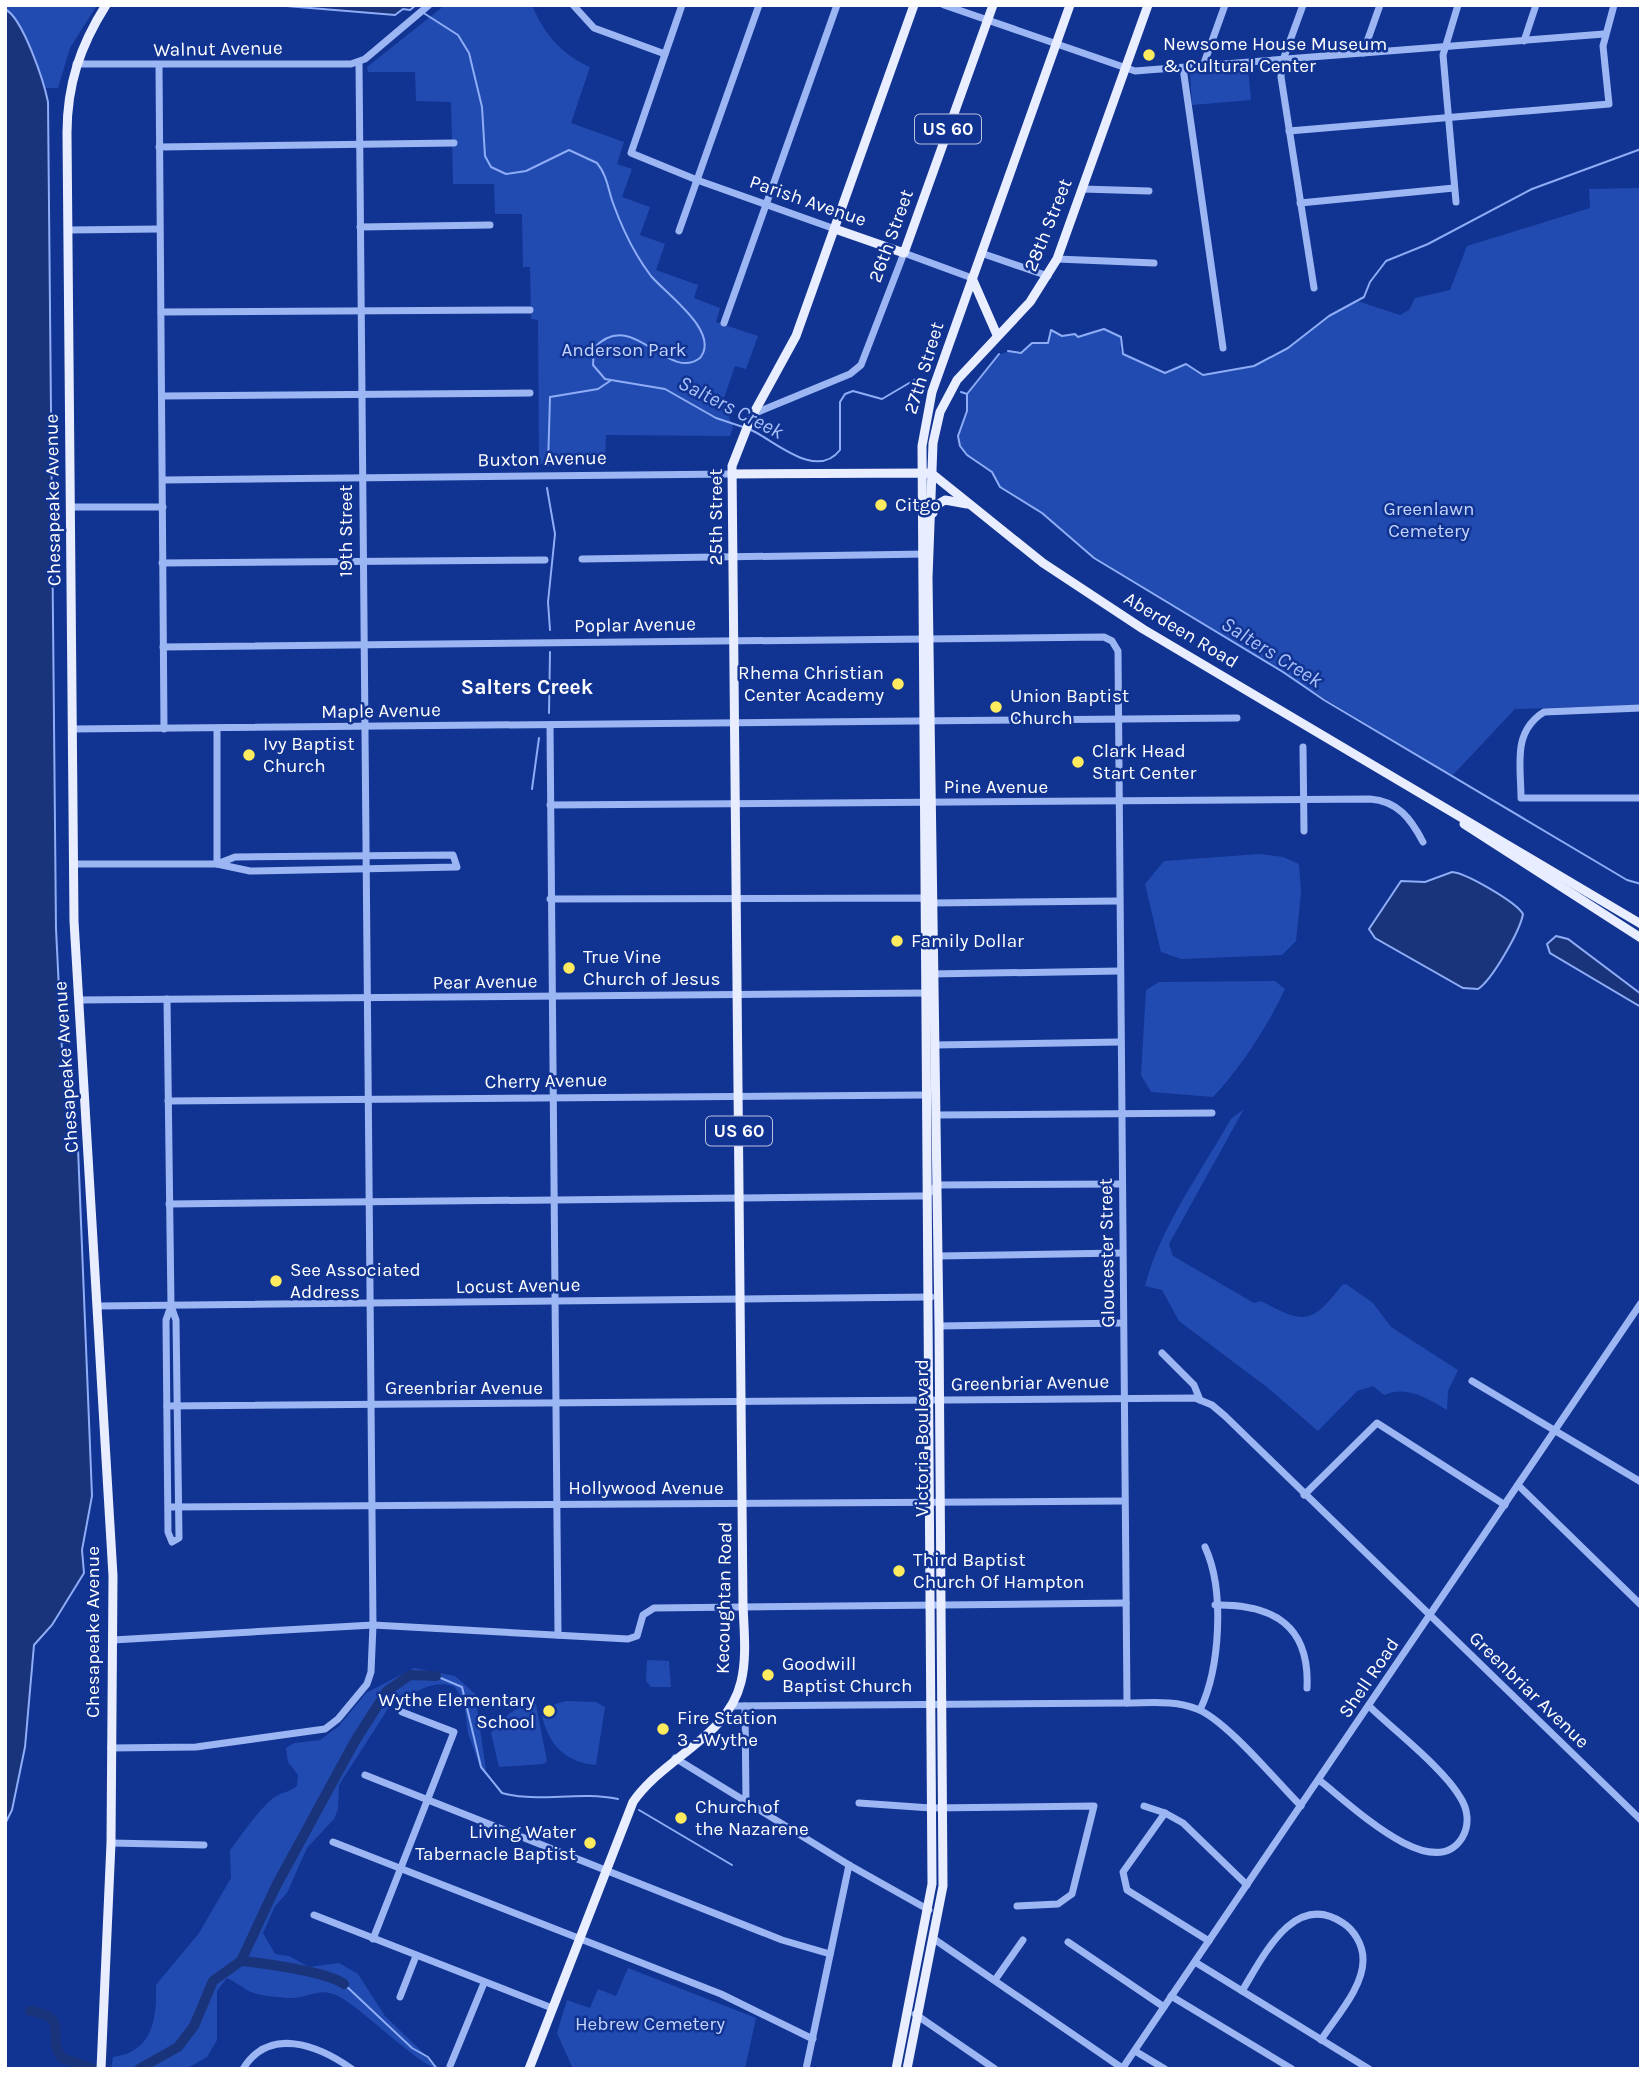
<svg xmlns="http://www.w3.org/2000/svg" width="1646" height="2074" font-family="Karla,sans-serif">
  <rect width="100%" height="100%" fill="#113391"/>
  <g fill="#224bb1">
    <polygon points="5,5 97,5 70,48 58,88 45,88 19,26"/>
    <path d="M 445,5 L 532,5 C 544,34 561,54 590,67 L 571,123 L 624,142 L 617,164 L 632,169 L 622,197 L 650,207 L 640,235 L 665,244 L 656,270 L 698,285 L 694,298 L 720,308 L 716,322 L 758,336 L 746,369 L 735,366 L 724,398 L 732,403 L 729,417 L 733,427 L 730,436 L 606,435 L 605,463 L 539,464 L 538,320 L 531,319 L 530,267 L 523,267 L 522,214 L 495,214 L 494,184 L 453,184 L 451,102 L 416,101 L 415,72 L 368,72 L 367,67 Z"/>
    <polygon points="1248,67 1251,100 1192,105 1190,73"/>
    <path d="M 1641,188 L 1641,705 L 1515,709 L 1452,776 L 1094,558 L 1042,513 L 1000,487 L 992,472 L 967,455 L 960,446 L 958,436 L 967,411 L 967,394 L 998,355 L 1010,351 L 1022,352 L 1034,342 L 1048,343 L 1051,330 L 1060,336 L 1075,334 L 1078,337 C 1093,328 1109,326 1122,339 L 1120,350 L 1123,354 L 1165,373 L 1186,364 L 1203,375 L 1254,366 L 1288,348 L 1329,316 L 1357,301 L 1400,315 L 1409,310 L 1415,298 L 1450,290 L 1467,246 L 1590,208 L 1589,189 Z"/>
    <polygon points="1260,854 1283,857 1299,864 1301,893 1296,941 1282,955 1181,959 1161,952 1145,884 1164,861"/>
    <path d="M 1275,981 L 1285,989 C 1267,1027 1242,1066 1213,1097 L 1151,1092 L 1141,1075 L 1146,990 L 1159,982 Z"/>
    <path d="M 1244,1109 L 1169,1244 L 1173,1256 L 1254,1303 L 1261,1301 C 1305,1324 1311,1325 1342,1285 L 1346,1284 L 1373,1303 L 1391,1327 L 1458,1370 L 1448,1391 L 1447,1410 C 1427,1398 1407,1385 1384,1395 L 1373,1386 L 1357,1391 L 1318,1431 L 1268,1388 L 1179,1321 L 1162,1290 L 1145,1286 C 1159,1230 1202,1170 1231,1119 Z"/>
    <polygon points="647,1660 669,1661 671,1687 651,1687 646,1681"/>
    <path d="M 414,1668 L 455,1676 L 475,1694 L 486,1770 L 481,1770 L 468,1733 L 464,1701 L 454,1686 C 427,1679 416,1696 393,1701 L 339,1785 L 338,1809 L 334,1819 L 307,1848 L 287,1893 L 275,1906 L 263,1933 L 275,1954 L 289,1956 L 309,1967 L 339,1963 L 358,1974 L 385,2016 L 440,2069 C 422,2069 364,2010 340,1997 C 319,1986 310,1998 293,1998 C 282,1998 261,1996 251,1992 C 242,1988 236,1982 227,1978 L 217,1991 L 217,2040 L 207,2057 L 186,2069 L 111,2069 L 113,2057 C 153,2052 157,2018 156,1985 L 199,1933 L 231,1878 L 230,1850 C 244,1832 255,1814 272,1799 C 279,1793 290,1792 297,1786 L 298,1775 L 288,1762 L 286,1748 L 294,1743 L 320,1740 L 339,1726 L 366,1693 Z"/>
    <path d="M 566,1701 L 596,1702 L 605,1707 L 596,1765 C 563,1763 544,1739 541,1708 Z"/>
    <path d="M 536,1704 L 547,1761 L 544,1764 L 499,1767 L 491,1733 C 502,1717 517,1705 536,1704 Z"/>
    <polygon points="628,1968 756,2018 745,2069 573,2069 557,2033 567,2000 590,2008 598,1989 616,1996"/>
  </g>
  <g fill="#1a347b" stroke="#8eadf6" stroke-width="2">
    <polygon points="274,5 416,5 410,10 403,9 395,15"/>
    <path d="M 5,9 C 23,18 44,82 48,102 L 56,929 L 63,1070 L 72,1096 L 78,1148 L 92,1496 L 82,1550 L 84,1573 L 52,1625 L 34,1645 L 25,1747 L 12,1810 L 5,1824 Z"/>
    <path d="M 1452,872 C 1466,873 1516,902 1523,914 C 1520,931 1492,980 1478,989 L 1463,988 L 1375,938 L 1369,929 L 1401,881 L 1425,882 Z"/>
    <polygon points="1556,936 1568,939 1641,994 1641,1007 1550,953 1547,944"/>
  </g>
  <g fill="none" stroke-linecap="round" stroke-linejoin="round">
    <g stroke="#8eadf6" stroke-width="2">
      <path d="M 422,12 L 458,35 L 469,53 L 482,107 L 485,156 L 491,167 L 506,174 L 526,171 L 569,150 L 597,163 C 607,175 608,189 613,203 C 622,228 635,255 651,276 C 666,294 721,332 700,358 C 667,383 633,306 594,348 L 593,365 L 605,379 L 665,389 L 716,418 L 743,427"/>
      <polyline points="1008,351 1021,353 1032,343 1048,343 1051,330 1062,336 1075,334 1078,337 1104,329 1121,337 1123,354 1165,373 1186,364 1203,375 1254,366 1288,348 1329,316 1364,297 1370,282 1386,261 1428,244 1532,189 1641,149"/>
      <polyline points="961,392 967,394 967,411 958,436 960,446 967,455 992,472 1000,487 1042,513 1094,558 1283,672 1324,700 1627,880 1641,884"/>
      <polyline points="967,394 999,354"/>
      <path d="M 751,430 C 774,440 816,481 840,450 L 840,402 L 845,394 L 853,391 L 882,399 L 916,379 L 925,379"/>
      <polyline points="548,465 550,397 598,389 610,381"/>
      <polyline points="547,488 555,534 548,602 550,630"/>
      <polyline points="549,713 550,652"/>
      <polyline points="532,789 539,738"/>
      <path d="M 436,1676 L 462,1687 L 481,1767 L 502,1793 C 537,1803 578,1791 618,1799"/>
      <polyline points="639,1810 732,1865"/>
      <polyline points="344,1984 412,2048 428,2057 437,2069"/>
    </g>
    <g stroke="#1a347b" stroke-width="10">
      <path d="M 241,1961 C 263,1963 328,1972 344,1984"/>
      <path d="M 30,2011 C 72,2017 45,2036 62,2058 L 93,2069"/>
      <polyline points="139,2069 178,2047 194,2026 213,1981 241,1961 276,1886 355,1741 387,1691 410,1675 436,1676"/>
    </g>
    <g stroke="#9cb5f3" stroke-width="7">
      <polyline points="573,5 594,28 665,54"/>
      <polyline points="682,5 631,153 697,180 835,229"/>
      <polyline points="944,5 1135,71 1604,34"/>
      <polyline points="1303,5 1283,60 1281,77 1314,288"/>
      <polyline points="1524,41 1536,5"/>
      <polyline points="1363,53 1380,5"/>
      <polyline points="76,64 351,64 365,59 429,5"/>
      <polyline points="159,66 164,729"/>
      <polyline points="1203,66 1225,5"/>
      <polyline points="1183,68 1223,348"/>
      <polyline points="1289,131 1609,104 1603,46 1614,5"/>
      <polyline points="159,147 454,143"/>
      <polyline points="1082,189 1149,191"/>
      <polyline points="1456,202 1443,55 1458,5"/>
      <polyline points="1300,203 1454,188"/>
      <polyline points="360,227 490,225"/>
      <polyline points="68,230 159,229"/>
      <polyline points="679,231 759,5"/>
      <polyline points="981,253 1048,276"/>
      <polyline points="1057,259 1154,263"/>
      <polyline points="161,312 530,310"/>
      <polyline points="724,323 837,5"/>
      <polyline points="163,396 530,393"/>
      <polyline points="753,414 850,374 861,365 904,253 972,278"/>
      <polyline points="163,480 732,474"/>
      <polyline points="70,507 163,507"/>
      <polyline points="582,559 928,554"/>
      <polyline points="162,563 545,560"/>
      <polyline points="163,647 1104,637 1112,641 1118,651 1127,1703"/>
      <path d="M 1641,708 L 1544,712 C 1512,732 1521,765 1521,798 L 1641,798"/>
      <polyline points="550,725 558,1635"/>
      <polyline points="72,729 1237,718"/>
      <polyline points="217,729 217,864"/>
      <polyline points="1303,747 1304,831"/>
      <path d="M 550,805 L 1370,799 C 1398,801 1411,819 1423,842"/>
      <polyline points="73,864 217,864 250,871 457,867 453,855 235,857 217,864"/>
      <polyline points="550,899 925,898 932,903 1119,901"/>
      <polyline points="930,974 1120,971"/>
      <polyline points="167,999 171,1306 176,1320 179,1538 172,1542 168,1532 166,1320 171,1306"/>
      <polyline points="79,1000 928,993"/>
      <polyline points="934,1045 1120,1042"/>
      <polyline points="168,1101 925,1095"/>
      <polyline points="936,1115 1212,1113"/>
      <polyline points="169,1204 919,1196 926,1196 937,1185 1121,1184"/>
      <polyline points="938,1256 1121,1253"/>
      <polyline points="99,1306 931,1297"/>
      <polyline points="939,1326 1123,1323"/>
      <polyline points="1162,1353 1194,1385 1200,1400"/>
      <polyline points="1472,1381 1641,1482"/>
      <polyline points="167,1406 1195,1398 1212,1405 1225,1416 1641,1820"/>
      <polyline points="1518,1485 1641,1605"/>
      <polyline points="1304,1495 1377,1423 1505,1505"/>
      <polyline points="169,1507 1124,1501"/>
      <path d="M 1215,1605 C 1274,1604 1310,1626 1307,1688"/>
      <polyline points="113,1640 373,1625 628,1639 637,1636 643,1615 654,1608 1126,1603"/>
      <path d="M 731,1706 L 1127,1703 C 1150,1703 1175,1700 1197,1709 C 1226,1720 1277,1782 1301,1806"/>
      <polyline points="745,1706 746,1802"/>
      <path d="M 1200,1710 C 1220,1668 1225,1590 1205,1547"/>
      <polyline points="111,1748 196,1747 325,1729 338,1719 367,1684 371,1672 373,1625 359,62"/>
      <polyline points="675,1758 849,1865 929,1910"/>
      <polyline points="365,1775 782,1940 830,1954"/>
      <path d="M 1319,1780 C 1347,1801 1432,1886 1462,1838 C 1470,1825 1468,1809 1460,1797 C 1442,1767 1396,1732 1369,1706"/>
      <polyline points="859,1803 931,1808 1094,1806 1072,1894 1058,1904 1017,1906"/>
      <polyline points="1144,1806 1165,1813"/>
      <polyline points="333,1842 721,1994 813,2039"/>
      <polyline points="111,1843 204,1845"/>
      <polyline points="314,1915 552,2008"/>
      <polyline points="373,1939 454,1732 402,1712"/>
      <polyline points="934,1939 1122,2068"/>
      <polyline points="1209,1941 1127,1890 1123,1872 1165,1813 1183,1823 1247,1885"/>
      <polyline points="1068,1942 1164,2007"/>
      <polyline points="1195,1962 1369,2069"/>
      <polyline points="995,1980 1023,1940"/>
      <path d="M 1242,1991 C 1263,1957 1294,1890 1343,1923 C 1354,1930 1363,1945 1363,1959 C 1364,1987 1335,2018 1321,2040"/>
      <polyline points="1171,1996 1292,2069"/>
      <polyline points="400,1997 416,1956"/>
      <polyline points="915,2014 995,2069"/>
      <polyline points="1135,2051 1165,2069"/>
      <polyline points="450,2066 484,1983"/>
      <path d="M 243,2069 C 269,2026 318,2045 352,2069"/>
      <polyline points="806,2069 849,1865"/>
      <polyline points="1122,2069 1641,1303"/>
    </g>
    <g stroke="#e8edff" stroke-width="9">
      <polyline points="835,229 904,253 993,5"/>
      <polyline points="972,278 997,335"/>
      <polyline points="732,474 931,473 1043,563 1143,629 1641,924"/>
      <polyline points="933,513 935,506 945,500 967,504"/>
      <polyline points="1464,824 1641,938"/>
      <path d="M 101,2069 L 111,1843 L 113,1576 L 74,921 L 67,133 C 67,85 80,46 106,5"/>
      <path d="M 529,2069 L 633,1802 C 664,1757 728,1737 741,1682 C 747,1658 744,1630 743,1605 L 732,466 L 750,420 L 796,336 L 914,5"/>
      <polyline points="896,2069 932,1884 922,446 932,392 1070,5"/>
      <polyline points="907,2069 943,1886 939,1326 928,578 933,443 940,412 957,380 1030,302 1057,259 1148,5"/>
    </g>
  </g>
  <g fill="#ffec5e" stroke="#113391" stroke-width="2.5">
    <circle cx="1149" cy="55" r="7"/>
    <circle cx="881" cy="505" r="7"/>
    <circle cx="898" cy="684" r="7"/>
    <circle cx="996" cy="707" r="7"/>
    <circle cx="249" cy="755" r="7"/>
    <circle cx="1078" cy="762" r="7"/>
    <circle cx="897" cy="941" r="7"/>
    <circle cx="569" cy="968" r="7"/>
    <circle cx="276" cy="1281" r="7"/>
    <circle cx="899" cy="1571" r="7"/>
    <circle cx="768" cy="1675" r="7"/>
    <circle cx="549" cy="1711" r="7"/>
    <circle cx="663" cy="1729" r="7"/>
    <circle cx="681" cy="1818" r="7"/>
    <circle cx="590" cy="1843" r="7"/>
  </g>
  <g text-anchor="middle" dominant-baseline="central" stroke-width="5" stroke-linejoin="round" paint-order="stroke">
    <g fill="#113391" stroke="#b8c2de" stroke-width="2">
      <rect x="915" y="114.5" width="66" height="29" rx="5"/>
      <rect x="706" y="1116.5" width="66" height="29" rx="5"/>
    </g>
    <g font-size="18" font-weight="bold" fill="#fff">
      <text x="948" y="129">US 60</text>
      <text x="739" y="1131">US 60</text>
    </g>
    <g font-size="19" fill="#fff" stroke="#113391" text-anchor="start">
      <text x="1163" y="44">Newsome House Museum<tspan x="1163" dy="22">&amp; Cultural Center</tspan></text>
      <text x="895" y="505">Citgo</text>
      <text x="884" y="673" text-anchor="end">Rhema Christian<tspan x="884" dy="22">Center Academy</tspan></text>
      <text x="1010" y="696">Union Baptist<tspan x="1010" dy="22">Church</tspan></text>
      <text x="263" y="744">Ivy Baptist<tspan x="263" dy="22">Church</tspan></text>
      <text x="1092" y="751">Clark Head<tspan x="1092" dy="22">Start Center</tspan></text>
      <text x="911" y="941">Family Dollar</text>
      <text x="583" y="957">True Vine<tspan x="583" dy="22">Church of Jesus</tspan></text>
      <text x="290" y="1270">See Associated<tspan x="290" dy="22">Address</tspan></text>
      <text x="913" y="1560">Third Baptist<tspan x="913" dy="22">Church Of Hampton</tspan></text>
      <text x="782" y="1664">Goodwill<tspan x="782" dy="22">Baptist Church</tspan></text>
      <text x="535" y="1700" text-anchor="end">Wythe Elementary<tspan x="535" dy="22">School</tspan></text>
      <text x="677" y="1718">Fire Station<tspan x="677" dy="22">3 - Wythe</tspan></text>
      <text x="695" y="1807">Church of<tspan x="695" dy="22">the Nazarene</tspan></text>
      <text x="576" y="1832" text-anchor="end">Living Water<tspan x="576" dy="22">Tabernacle Baptist</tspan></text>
    </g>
    <g font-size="19" fill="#fff" stroke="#113391">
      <text transform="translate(218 49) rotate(-1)">Walnut Avenue</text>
      <text transform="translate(808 201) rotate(19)">Parish Avenue</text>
      <text transform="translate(1048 225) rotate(-68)">28th Street</text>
      <text transform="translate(891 236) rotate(-70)">26th Street</text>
      <text transform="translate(924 368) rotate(-73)">27th Street</text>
      <text transform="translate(542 459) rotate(-1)">Buxton Avenue</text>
      <text transform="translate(53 500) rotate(-91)">Chesapeake Avenue</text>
      <text transform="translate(716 517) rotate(-90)">25th Street</text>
      <text transform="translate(346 531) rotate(-90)">19th Street</text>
      <text transform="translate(635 625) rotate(-1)">Poplar Avenue</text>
      <text transform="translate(1181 630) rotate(31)">Aberdeen Road</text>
      <text transform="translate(381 711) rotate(-1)">Maple Avenue</text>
      <text x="996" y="787">Pine Avenue</text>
      <text transform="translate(485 982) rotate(-1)">Pear Avenue</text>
      <text transform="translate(66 1067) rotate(-94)">Chesapeake Avenue</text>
      <text transform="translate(546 1081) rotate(-1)">Cherry Avenue</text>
      <text transform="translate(1107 1253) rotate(-91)">Gloucester Street</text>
      <text transform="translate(518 1286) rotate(-1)">Locust Avenue</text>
      <text transform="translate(1030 1383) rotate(-1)">Greenbriar Avenue</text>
      <text x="464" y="1388">Greenbriar Avenue</text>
      <text transform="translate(922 1438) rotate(-90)">Victoria Boulevard</text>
      <text x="646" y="1488">Hollywood Avenue</text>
      <text transform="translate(724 1598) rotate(-89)">Kecoughtan Road</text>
      <text transform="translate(93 1632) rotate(-90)">Chesapeake Avenue</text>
      <text transform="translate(1369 1678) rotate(-56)">Shell Road</text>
      <text transform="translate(1529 1690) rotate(44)">Greenbriar Avenue</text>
    </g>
    <g font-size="19" fill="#c4d4fd" stroke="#113391">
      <text x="624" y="350">Anderson Park</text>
      <text x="1429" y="509">Greenlawn<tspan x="1429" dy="22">Cemetery</tspan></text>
      <text x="650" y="2024">Hebrew Cemetery</text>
    </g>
    <g font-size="21" font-style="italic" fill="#a8c0fa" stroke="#113391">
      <text transform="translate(731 407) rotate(27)">Salters Creek</text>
      <text transform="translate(1272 652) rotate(32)">Salters Creek</text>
    </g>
    <g font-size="21" font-weight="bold" fill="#fff" stroke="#113391">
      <text x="527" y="687">Salters Creek</text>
    </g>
  </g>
  <rect width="1646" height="2074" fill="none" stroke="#ffffff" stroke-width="14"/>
</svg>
